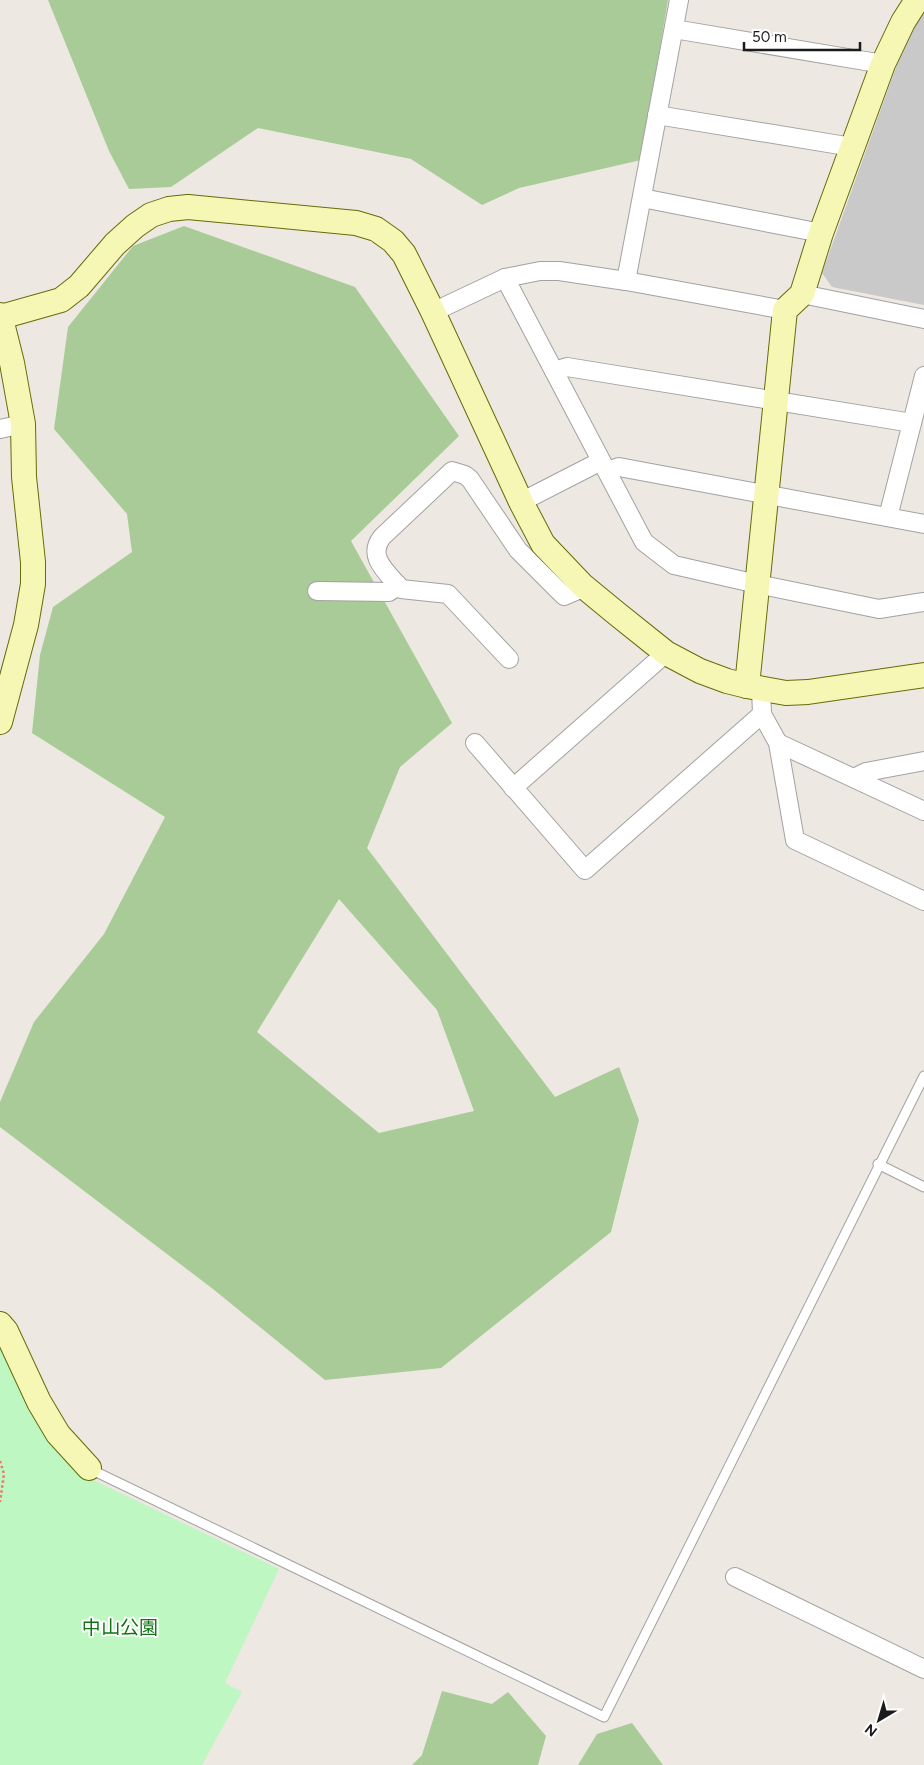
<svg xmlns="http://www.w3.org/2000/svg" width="924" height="1765" font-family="Figtree,'Noto Sans JP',sans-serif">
  <rect width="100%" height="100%" fill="#ede8e1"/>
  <polygon fill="#c9c9c9" points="924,9 924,305 832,287 822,273 895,70 903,48"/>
  <g fill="#a8cb97" fill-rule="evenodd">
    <polygon points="48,0 668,0 641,160 519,188 482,205 411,159 258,128 171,187 129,189 109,151"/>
    <path d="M 184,226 L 355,287 L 459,436 L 351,541 L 452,723 L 400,767 L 367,848 L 555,1097 L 619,1067 L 639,1120 L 611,1232 L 441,1368 L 325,1380 L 213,1289 L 0,1127 L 0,1102 L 34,1022 L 104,934 L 165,817 L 32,733 L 40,655 L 53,607 L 132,552 L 127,514 L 54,429 L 68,327 L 133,246 ZM 339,899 L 437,1010 L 474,1111 L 379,1133 L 257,1032 Z"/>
    <polygon points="442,1691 492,1704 508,1692 546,1736 538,1765 412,1765 422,1755"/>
    <polygon points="632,1723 663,1765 578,1765 597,1734"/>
  </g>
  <polygon fill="#bef7c1" points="0,1344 89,1478 279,1569 225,1683 242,1692 202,1765 0,1765"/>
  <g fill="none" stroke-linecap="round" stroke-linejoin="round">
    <defs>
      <g id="lane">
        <polyline points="878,1164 924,1187"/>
        <polyline points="90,1469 604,1717 924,1076"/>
      </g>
      <g id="street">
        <polyline points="674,29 883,64"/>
        <polyline points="657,115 852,147"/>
        <polyline points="642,198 821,233"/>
        <polyline points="505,278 644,542 674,565 757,584 879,609 924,602"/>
        <polyline points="626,281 679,0"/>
        <polyline points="802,294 924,319"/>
        <polyline points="433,312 505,278 540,271 559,271 626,281 785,310"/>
        <polyline points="554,371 567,367 912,423"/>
        <polyline points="0,429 23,424"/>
        <polyline points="607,471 619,467 924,524"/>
        <polyline points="521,502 601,461"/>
        <polyline points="888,517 924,376"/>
        <polyline points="317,591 389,592 398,585"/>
        <path d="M 509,659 L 448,594 L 401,589 C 388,573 366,557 382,537 L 452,471 L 465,475 L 470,479 L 518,550 L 564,596 L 585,587"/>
        <polyline points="761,688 762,714 778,743 795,840 924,901"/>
        <polyline points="475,743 585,870 762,714"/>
        <polyline points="778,743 924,811"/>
        <polyline points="854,778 866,772 924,761"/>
        <polyline points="513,788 666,653"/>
        <polyline points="735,1577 924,1669"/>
      </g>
      <g id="secondary">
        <polyline points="0,315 12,363 23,424 24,477 33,562 33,584 26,625 0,722"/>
        <polyline points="1,317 61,300 79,286 115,244 135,226 151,215 169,209 188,207 356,223 376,229 393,241 404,254 433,312 521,502 543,544 582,585 616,613 666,653 700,671 727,681 747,686 786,693 808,692 924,675"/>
        <polyline points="747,686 785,310 802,294 821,233 883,64 903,22 917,0"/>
        <polyline points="0,1324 6,1331 39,1402 58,1434 89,1468"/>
      </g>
    </defs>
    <use href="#lane" stroke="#a2a2a2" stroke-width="11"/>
    <use href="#street" stroke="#a2a2a2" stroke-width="20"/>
    <use href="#secondary" stroke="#656c08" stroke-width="26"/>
    <polyline stroke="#f4746b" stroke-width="2.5" stroke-dasharray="2.5 2.5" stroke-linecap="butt" points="0,1461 4,1474 0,1502"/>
    <use href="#lane" stroke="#fff" stroke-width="9"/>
    <use href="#street" stroke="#fff" stroke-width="18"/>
    <use href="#secondary" stroke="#f6f6b5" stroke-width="24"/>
  </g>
  <g text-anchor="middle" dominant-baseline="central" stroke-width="4" stroke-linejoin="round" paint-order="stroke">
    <g font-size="19" fill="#0f7413" stroke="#fff">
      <text x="120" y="1627">中山公園</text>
    </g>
  </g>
  <g transform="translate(879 1720) rotate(218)" stroke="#ffffff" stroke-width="4" paint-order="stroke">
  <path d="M0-4L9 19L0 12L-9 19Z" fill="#1b1b1b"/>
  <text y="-8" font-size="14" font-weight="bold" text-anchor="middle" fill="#1b1b1b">N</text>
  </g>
  <path d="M744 42v8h116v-8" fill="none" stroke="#1b1b1b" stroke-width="2.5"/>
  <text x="752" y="42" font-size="15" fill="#1b1b1b" stroke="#ffffff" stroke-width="4" paint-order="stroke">50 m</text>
</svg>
